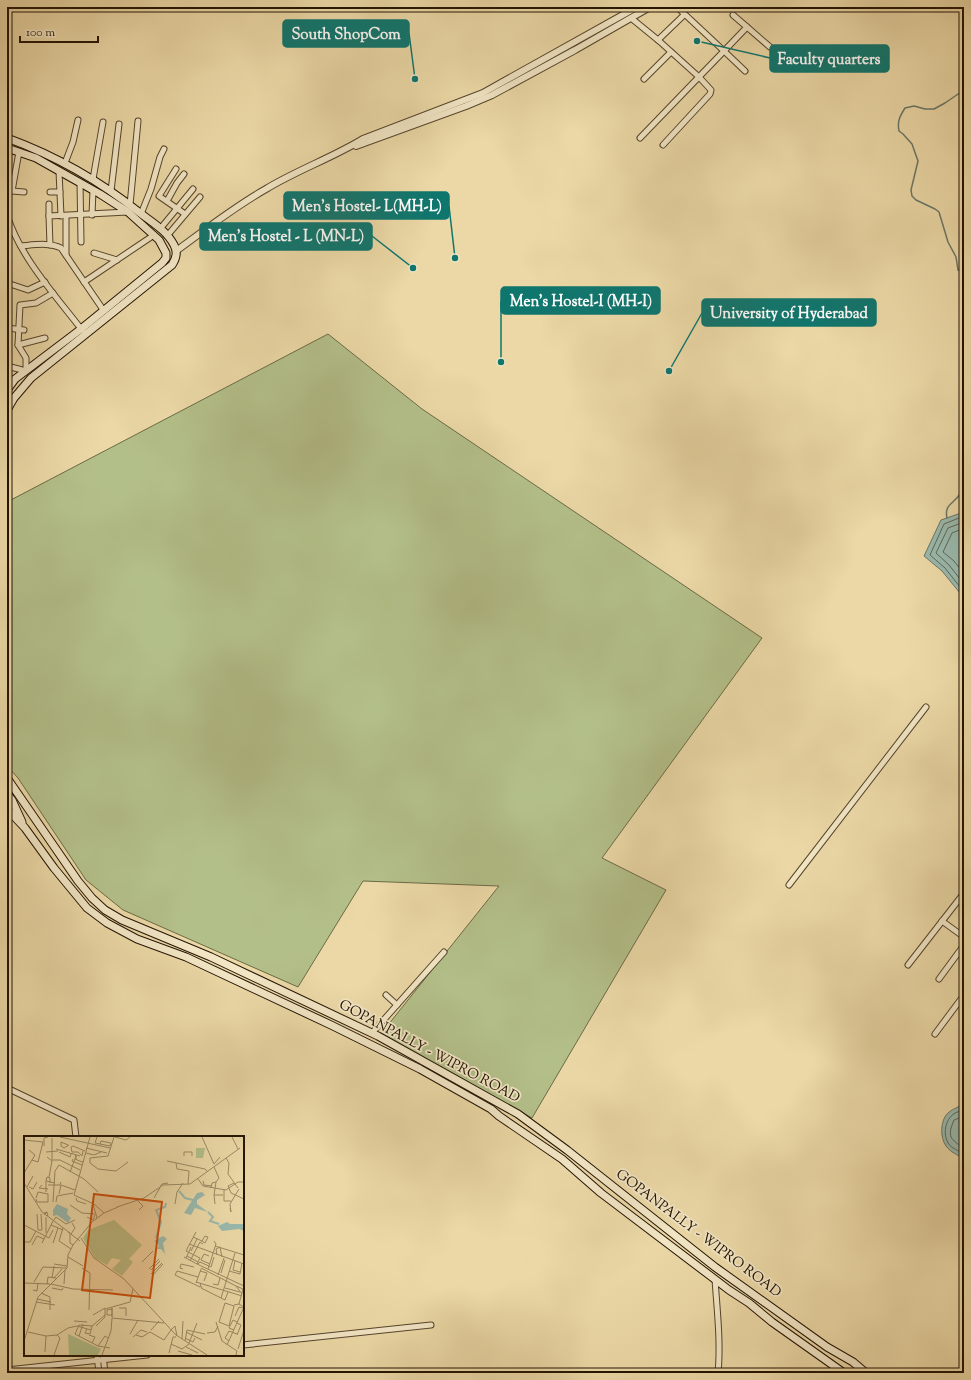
<svg xmlns="http://www.w3.org/2000/svg" width="971" height="1380" font-family="'Sorts Mill Goudy',serif">
  <rect width="100%" height="100%" fill="#ebd8a6"/>
  <filter id="stains"><feTurbulence type="fractalNoise" baseFrequency=".005" numOctaves="4"/><feColorMatrix values="0 0 0 0 .2 0 0 0 0 .09 0 0 0 0 .02 0 0 0 .5 -.17"/></filter>
  <radialGradient id="worn" r=".72"><stop offset=".6" stop-color="#630" stop-opacity="0"/><stop offset="1" stop-color="#630" stop-opacity=".3"/></radialGradient>
  <polygon fill="#b3bf89" stroke="#6b6a46" points="328,334 422,409 762,638 602,858 666,890 532,1118 380,1035 499,886 363,881 298,987 123,910 86,880 18,778 7,766 7,502"/>
  <g fill="#99b9ad" stroke="#6a7769">
    <polygon points="964,512 964,598 942,571 924,556 941,520"/>
    <path d="M 960,1106 L 964,1107 L 964,1159 C 958,1155 950,1152 946,1146 C 940,1138 940,1120 948,1113 C 951,1110 956,1108 960,1106 Z"/>
  </g>
  <g fill="none" stroke-linecap="round" stroke-linejoin="round">
    <g stroke="#5e6658" stroke-width="1">
      <polyline points="964,516 944,524 930,555 945,568 964,592"/>
      <polyline points="964,522 948,528 936,553 949,565 964,584"/>
      <polyline points="964,528 952,533 943,552 954,561 964,574"/>
      <path d="M 964,1111 C 948,1110 941,1130 948,1143 C 951,1148 959,1151 964,1154"/>
      <path d="M 964,1116 L 954,1120 C 947,1137 950,1139 964,1148"/>
    </g>
    <g stroke="#6a7769" stroke-width="1.5">
      <path d="M 964,90 L 945,103 L 934,109 L 925,109 L 914,106 L 905,108 C 900,116 897,121 899,131 L 903,134 L 912,144 L 918,161 L 911,190 L 912,196 L 916,200 L 935,209 L 939,212 L 948,242 L 956,257 L 958,270 L 964,272"/>
      <path d="M 947,518 C 944,504 954,504 960,494 C 963,490 963,486 964,482"/>
    </g>
    <defs>
      <g id="minor">
        <polyline points="733,15 747,27 724,51 745,71"/>
        <polyline points="631,18 658,40 699,77 711,90 710,94 663,145"/>
        <polyline points="747,27 770,47"/>
        <polyline points="658,40 684,15"/>
        <polyline points="644,79 671,52"/>
        <polyline points="640,138 724,51 677,7"/>
        <polyline points="65,163 73,142 78,120"/>
        <polyline points="176,169 159,196 185,214"/>
        <polyline points="59,171 61,216"/>
        <polyline points="93,179 103,122"/>
        <polyline points="80,182 81,242"/>
        <polyline points="12,191 24,192"/>
        <polyline points="111,191 119,124"/>
        <polyline points="7,192 12,191 19,152"/>
        <polyline points="50,192 60,192"/>
        <polyline points="167,201 177,183 184,174"/>
        <polyline points="49,204 49,216 128,212"/>
        <polyline points="130,205 138,121"/>
        <polyline points="141,214 151,189 160,157 164,149"/>
        <path d="M 7,215 C 20,257 55,295 82,330"/>
        <polyline points="92,215 93,190"/>
        <polyline points="49,216 50,245"/>
        <polyline points="66,216 66,255"/>
        <polyline points="160,229 193,189"/>
        <polyline points="167,236 200,197"/>
        <path d="M 21,246 C 33,245 50,242 61,248 L 104,311"/>
        <polyline points="94,253 117,260"/>
        <polyline points="84,282 154,235"/>
        <polyline points="7,283 28,290 45,282"/>
        <polyline points="7,328 24,330"/>
        <polyline points="18,345 45,338"/>
        <polyline points="7,366 26,371 26,358 18,345 20,305 36,303 53,293"/>
        <polyline points="789,885 926,707"/>
        <polyline points="942,921 964,937"/>
        <polyline points="908,965 964,893"/>
        <polyline points="939,979 964,945"/>
        <polyline points="386,995 397,1005"/>
        <polyline points="372,1033 444,952"/>
        <polyline points="935,1034 964,995"/>
        <polyline points="7,1088 74,1120 76,1137"/>
        <path d="M 715,1279 C 717,1310 721,1342 718,1373"/>
        <polyline points="243,1345 431,1325"/>
        <polyline points="97,1355 99,1373"/>
        <polyline points="103,1355 105,1373"/>
        <polyline points="7,1370 147,1355"/>
      </g>
      <g id="tertiary">
        <polyline points="356,146 466,106 492,95 575,50 650,7"/>
        <path d="M 176,251 C 205,230 234,207 266,189 C 297,170 332,158 363,139 L 483,93 L 637,7"/>
      </g>
      <g id="secondary">
        <path d="M 7,138 C 56,156 100,181 140,213 C 152,222 167,231 174,245 C 178,252 176,259 172,265 L 31,378 L 14,398 L 7,410"/>
        <polyline points="7,148 36,158 100,194 128,212 159,240 166,253 166,258 162,263 81,329 15,379 7,390"/>
        <polyline points="7,778 78,881 92,898 105,910 122,920 211,957 378,1036 518,1114 567,1150 715,1267 827,1347 853,1362 866,1373"/>
        <polyline points="7,794 12,800 22,822"/>
        <polyline points="7,809 25,828 54,868 87,908 107,923 137,939 186,957 331,1025 420,1069 491,1109 499,1116 562,1159 601,1193 729,1290 749,1303 772,1322 844,1373"/>
      </g>
    </defs>
    <use href="#minor" stroke="#55452c" stroke-width="7"/>
    <use href="#tertiary" stroke="#55452c" stroke-width="8"/>
    <use href="#secondary" stroke="#231404" stroke-width="9"/>
    <use href="#minor" stroke="#f2e6c5" stroke-width="5"/>
    <use href="#tertiary" stroke="#f2e6c5" stroke-width="6"/>
    <use href="#secondary" stroke="#f2e6c5" stroke-width="7"/>
  </g>
  <g text-anchor="middle" dominant-baseline="central" stroke-width="3.5" stroke-linejoin="round" paint-order="stroke">
    <g font-size="14" fill="#231404" stroke="#f2e6c5">
      <text transform="translate(429 1052) rotate(28)">GOPANPALLY - WIPRO ROAD</text>
      <text transform="translate(698 1234) rotate(37)">GOPANPALLY - WIPRO ROAD</text>
    </g>
  </g>
  <g transform="translate(24 1136)">
    <rect width="220" height="220" fill="#ebd8a6"/>
    <path d="M 172,12 L 181,12 L 179,22 L 172,22 ZM 90,84 L 118,109 L 105,123 L 109,126 L 98,140 L 88,133 L 97,124 L 88,122 L 83,129 L 71,122 L 59,102 L 64,94 ZM 44,198 L 77,213 L 74,219 L 45,219 Z" fill="#b3bf89"/>
    <path d="M 178,56 L 181,59 L 173,64 L 173,68 L 184,76 L 171,72 L 167,79 L 160,77 L 173,57 ZM 33,68 L 44,73 L 43,78 L 47,82 L 44,87 L 33,79 L 29,80 L 29,74 ZM 203,86 L 206,88 L 219,88 L 220,95 L 215,93 L 198,95 L 194,90 ZM 139,100 L 143,103 L 139,107 L 141,118 L 137,113 L 133,113 L 135,109 L 130,105 Z" fill="#99b9ad"/>
    <path fill="none" stroke="#99b9ad" stroke-width="2" d="M 155,55 L 161,62 L 169,64M 184,76 L 189,81 L 186,85 L 195,88M 132,102 L 137,86 L 132,74 L 141,71 L 142,67"/>
    <path fill="none" stroke="#9b8a65" stroke-width="1" d="M 36,1 L 86,12M 73,1 L 71,7 L 86,10 L 87,7M 90,1 L 84,20 L 66,22 L 66,27 L 74,33 L 92,35 L 104,26M 91,1 L 102,4 L 106,1M 178,1 L 190,28 L 196,21M 208,1 L 214,13M 28,2 L 28,24 L 36,24 L 56,34M 0,4 L 19,6 L 14,26 L 8,24M 76,8 L 77,5 L 87,7M 44,9 L 37,6 L 37,10 L 40,12 L 45,9M 20,10 L 20,2 L 24,1M 62,12 L 83,17M 32,13 L 56,20M 59,15 L 58,20 L 54,16 L 48,16 L 47,11 L 49,10 L 61,15M 22,16 L 34,15M 35,16 L 46,21 L 47,18M 62,17 L 70,19 L 77,16M 160,20 L 160,16 L 168,16 L 168,20M 23,21 L 28,25 L 25,41M 202,22 L 205,27 L 204,38 L 214,52M 49,23 L 48,25 L 58,29M 52,23 L 52,19 L 51,23 L 58,26 L 59,25M 143,25 L 181,33 L 184,36M 152,27 L 153,33 L 165,35 L 164,48M 190,31 L 195,42 L 192,46M 46,36 L 51,23M 0,37 L 11,19 L 5,14M 174,43 L 179,50 L 202,54 L 214,46 L 220,46M 22,45 L 23,41 L 26,42 L 26,47M 179,45 L 180,49 L 188,50M 0,47 L 18,76 L 46,97M 210,47 L 204,50 L 207,57 L 220,63M 18,49 L 15,52 L 24,53M 24,49 L 36,49 L 37,46M 3,51 L 9,40M 5,51 L 9,53 L 13,46M 187,52 L 188,47 L 192,46 L 190,59M 200,54 L 200,65 L 207,65M 22,56 L 22,45 L 31,47M 35,58 L 37,49 L 51,54M 52,62 L 53,65 L 62,68M 130,62 L 138,48 L 144,47M 12,63 L 13,66 L 24,66 L 24,58 L 14,56 L 12,62M 114,65 L 119,70 L 115,74M 29,66 L 31,35 L 35,29 L 60,43 L 74,56M 32,66 L 33,60 L 49,57M 69,68 L 73,82M 151,68 L 153,56 L 159,47M 191,68 L 190,59 L 199,59M 46,69 L 58,77 L 71,78M 93,71 L 120,62 L 139,49 L 166,48 L 216,12M 206,72 L 207,76 L 206,68 L 215,53M 80,77 L 94,71M 13,78 L 14,94 L 18,94 L 17,78M 21,79 L 21,78 L 23,76 L 24,79 L 23,80 L 20,77 L 23,76M 22,81 L 22,97M 63,81 L 69,84 L 71,79M 30,84 L 32,81 L 42,88 L 51,84M 0,89 L 25,102 L 29,94M 27,89 L 39,94M 39,92 L 35,105 L 47,113M 44,96 L 56,105M 172,96 L 162,115 L 176,122 L 173,128 L 220,150M 46,98 L 46,107 L 49,109M 47,98 L 51,92 L 48,87M 169,101 L 178,105 L 181,100 L 184,101 L 181,107 L 178,105M 57,102 L 70,122 L 100,143 L 152,199 L 183,219M 0,106 L 6,106 L 12,95M 18,107 L 29,85M 29,107 L 34,92M 165,108 L 220,128M 8,109 L 13,100 L 20,103M 191,110 L 220,119M 167,115 L 173,103M 193,119 L 192,113 L 196,111 L 198,121M 163,120 L 174,126M 185,120 L 180,118 L 177,124 L 186,128M 44,121 L 59,130M 160,121 L 173,128M 162,122 L 167,111M 166,125 L 176,106 L 179,108M 211,125 L 209,134 L 216,136M 118,126 L 129,115M 30,128 L 43,130M 174,128 L 176,126 L 187,131 L 190,121M 58,132 L 66,137 L 65,174M 177,132 L 212,150 L 218,158M 125,133 L 135,123M 159,133 L 156,132 L 157,128 L 170,131M 184,133 L 192,108 L 190,105M 127,134 L 136,125M 176,135 L 183,137 L 180,145M 205,135 L 216,138 L 218,127M 197,137 L 201,124M 127,138 L 138,127M 129,139 L 139,128M 194,139 L 200,122M 174,141 L 153,135 L 151,139 L 176,151 L 177,147M 28,142 L 30,130M 30,142 L 38,133M 10,146 L 19,131 L 42,132M 172,146 L 218,160M 0,147 L 26,148M 172,147 L 177,133M 23,148 L 24,141 L 32,142M 27,148 L 49,153 L 89,154M 40,148 L 41,134M 189,148 L 194,149 L 196,142M 178,150 L 177,152 L 201,164 L 204,156M 212,150 L 219,153 L 215,168M 28,152 L 38,154 L 39,152M 201,152 L 216,156M 9,154 L 13,155 L 14,147M 17,157 L 26,161 L 26,174M 197,162 L 211,117M 13,163 L 27,166M 12,166 L 31,169M 201,167 L 210,170 L 205,190 L 195,186 ZM 95,172 L 102,172 L 102,180M 69,179 L 81,172M 88,179 L 83,179 L 83,174 L 88,173M 211,180 L 215,171 L 219,172M 81,181 L 81,173 L 106,166 L 109,153M 88,181 L 88,172 L 88,181M 88,182 L 140,187M 50,185 L 63,186M 192,186 L 198,205 L 213,215 L 212,219M 68,190 L 55,189 L 51,198 L 74,210 L 86,212M 72,190 L 81,181M 63,193 L 61,197 L 66,198 L 67,194M 127,194 L 135,185M 147,194 L 151,190 L 153,200M 210,194 L 205,192 L 209,184 L 213,186M 4,196 L 22,200 L 33,199 L 44,192 L 53,190 L 67,194 L 68,190 L 81,179M 162,196 L 178,204M 183,197 L 191,196 L 194,190M 106,198 L 114,184M 65,199 L 71,201 L 68,207M 112,199 L 118,201 L 126,196 L 140,204 L 147,194M 213,199 L 217,189 L 213,187M 55,200 L 59,188M 109,201 L 117,194 L 123,196M 161,202 L 169,206 L 171,202M 158,203 L 159,185M 0,205 L 14,161 L 43,132 L 44,119 L 49,109 L 68,86 L 80,77 L 70,68 L 50,59 L 66,1M 161,205 L 163,194 L 181,198M 205,205 L 201,202 L 205,195 L 213,198M 165,207 L 173,187M 147,208 L 158,213 L 165,208M 203,209 L 220,171 L 215,168 L 210,169M 74,210 L 81,200 L 84,202M 162,211 L 174,217M 214,213 L 220,194M 154,215 L 168,219M 21,216 L 22,200M 145,217 L 149,201 L 152,201M 30,219 L 36,202 L 33,199M 78,219 L 87,195 L 88,182"/>
    <path fill="#ca4f0b" fill-opacity="0.15" stroke="#ca4f0b" stroke-width="2" d="M 70,58 L 138,66 L 126,162 L 58,154 Z"/>
    <rect width="220" height="220" fill="none" stroke="#231404" stroke-width="2"/>
  </g>
  <path fill="none" stroke="#0f766e" stroke-width="1.5" d="M415 79L409 33M697 41L770 58M455 258L449 206M413 268L372 236M501 362L501 301M669 371L702 313"/>
  <g fill="#0f766e" stroke="#f2e6c5" stroke-width="1.5">
    <circle cx="415" cy="79" r="4"/>
    <circle cx="697" cy="41" r="4"/>
    <circle cx="455" cy="258" r="4"/>
    <circle cx="413" cy="268" r="4"/>
    <circle cx="501" cy="362" r="4"/>
    <circle cx="669" cy="371" r="4"/>
  </g>
  <g fill="#0f766e" stroke="#0f766e" stroke-width="1.5">
    <rect x="283" y="20" width="126" height="27" rx="4"/>
    <rect x="770" y="45" width="119" height="27" rx="4"/>
    <rect x="284" y="192" width="165" height="27" rx="4"/>
    <rect x="200" y="223" width="172" height="27" rx="4"/>
    <rect x="501" y="287" width="159" height="27" rx="4"/>
    <rect x="702" y="299" width="174" height="27" rx="4"/>
  </g>
  <g font-size="15" text-anchor="middle" font-weight="bold" fill="#fff">
    <text x="346" y="39">South ShopCom</text>
    <text x="829" y="64">Faculty quarters</text>
    <text x="367" y="211">Men's Hostel- L(MH-L)</text>
    <text x="286" y="241">Men's Hostel - L (MN-L)</text>
    <text x="581" y="306">Men's Hostel-I (MH-I)</text>
    <text x="789" y="318">University of Hyderabad</text>
  </g>
  <rect width="971" height="1380" fill="none" stroke="#ebd8a6" stroke-width="24"/>
  <rect x="8" y="8" width="955" height="1364" fill="none" stroke="#231404" stroke-width="2"/>
  <rect x="12" y="12" width="947" height="1356" fill="none" stroke="#231404"/>
  <path d="M20 36v6h78v-6" fill="none" stroke="#231404" stroke-width="2"/>
  <text x="26" y="36" font-size="12" fill="#231404" stroke="#f2e6c5" stroke-width="3" paint-order="stroke">100 m</text>
  <rect width="100%" height="100%" filter="url(#stains)"/>
  <rect width="100%" height="100%" fill="url(#worn)"/>
</svg>
